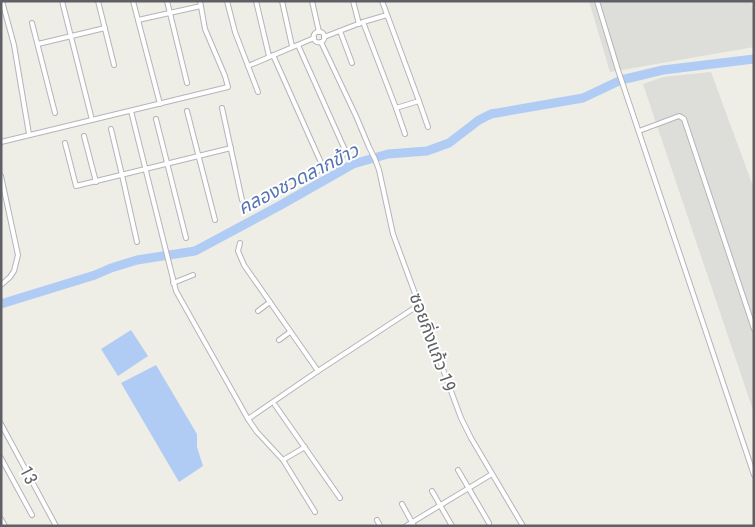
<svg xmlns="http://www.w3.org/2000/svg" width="755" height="527" font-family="'Roboto Condensed','Noto Sans Thai',sans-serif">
  <rect width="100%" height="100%" fill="#eeeee7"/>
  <g fill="#ddddd9">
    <polygon points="589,1 751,1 754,15 754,47 610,72"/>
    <polygon points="711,72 754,189 754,413 643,84 663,77"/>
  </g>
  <g fill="#b1ccf4">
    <polygon points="131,330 148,356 118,376 101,349"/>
    <polygon points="156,365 197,434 197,447 203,466 179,482 121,383"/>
  </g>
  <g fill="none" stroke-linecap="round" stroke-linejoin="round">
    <polyline stroke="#b1ccf4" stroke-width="9" points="1,304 95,275 111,268 137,260 195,251 279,206 353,164 388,154 427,151 449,143 479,120 491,114 583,98 621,80 663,70 754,59"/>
    <defs>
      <g id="street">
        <polyline points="2,1 14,45 29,134"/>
        <polyline points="62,1 92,120"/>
        <polyline points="98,1 114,65"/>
        <polyline points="133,1 160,104"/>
        <polyline points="167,1 187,83"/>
        <polyline points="227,1 235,32 258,92"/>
        <polyline points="256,1 269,56"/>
        <polyline points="282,1 292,46"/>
        <polyline points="312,1 319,32"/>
        <polyline points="353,1 359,24"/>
        <polyline points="382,1 419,101 428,127"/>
        <polyline points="597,1 618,70 754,475"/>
        <polyline points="138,20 201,6"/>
        <polyline points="363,22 396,108 405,134"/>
        <polyline points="32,23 55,113"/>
        <polyline points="340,31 352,63"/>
        <circle cx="319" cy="37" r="5.5"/>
        <polyline points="324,37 363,22 387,15"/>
        <polyline points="321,42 356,116 369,147 375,159 379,170 393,234 461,418 471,438 523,526"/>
        <polyline points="38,44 105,28"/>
        <polyline points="298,45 345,150 343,155 323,167 307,179"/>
        <polyline points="273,55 323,167"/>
        <polyline points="248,66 314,38"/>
        <polyline points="222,108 242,200"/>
        <polyline points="396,108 419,101"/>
        <polyline points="131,111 176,291 248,419 257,432 283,460 315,512"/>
        <polyline points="187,111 215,220"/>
        <polyline points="156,119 186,238"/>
        <polyline points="111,129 122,175 137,242"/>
        <polyline points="639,131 679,116 681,117 684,119 754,329"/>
        <polyline points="84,136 96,182"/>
        <polyline points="1,142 228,87 225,76 205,29 200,1"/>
        <polyline points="65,143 76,186 231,148"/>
        <polyline points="1,176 18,255 14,271 10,277 1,285"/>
        <polyline points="240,243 238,251 244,265 318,371"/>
        <polyline points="173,283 193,275"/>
        <polyline points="258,311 270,302"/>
        <polyline points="279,340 290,332"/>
        <polyline points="275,405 340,498"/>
        <polyline points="248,419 318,371 419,305"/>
        <polyline points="1,424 56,526"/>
        <polyline points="1,458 32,515"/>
        <polyline points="283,460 305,447"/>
        <polyline points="458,470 489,523"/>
        <polyline points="432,491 452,526"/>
        <polyline points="402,504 414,526"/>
        <polyline points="1,519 5,526"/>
        <polyline points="377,520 380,526"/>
        <polyline points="406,526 492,474"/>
      </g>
    </defs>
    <use href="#street" stroke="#b4b5ba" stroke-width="6"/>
    <use href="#street" stroke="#fff" stroke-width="4"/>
  </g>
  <g text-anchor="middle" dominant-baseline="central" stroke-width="4" stroke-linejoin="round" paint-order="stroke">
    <g font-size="18" fill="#5e6065" stroke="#fff">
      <text transform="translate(433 342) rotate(70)">ซอยกิ่งแก้ว 19</text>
      <text transform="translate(29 475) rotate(63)">13</text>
    </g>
    <g font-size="19" font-style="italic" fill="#5674b5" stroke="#fff">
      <text transform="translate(298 179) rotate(-27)">คลองชวดลากข้าว</text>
    </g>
  </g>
  <rect width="755" height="527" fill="none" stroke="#5e6065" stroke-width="5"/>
</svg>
